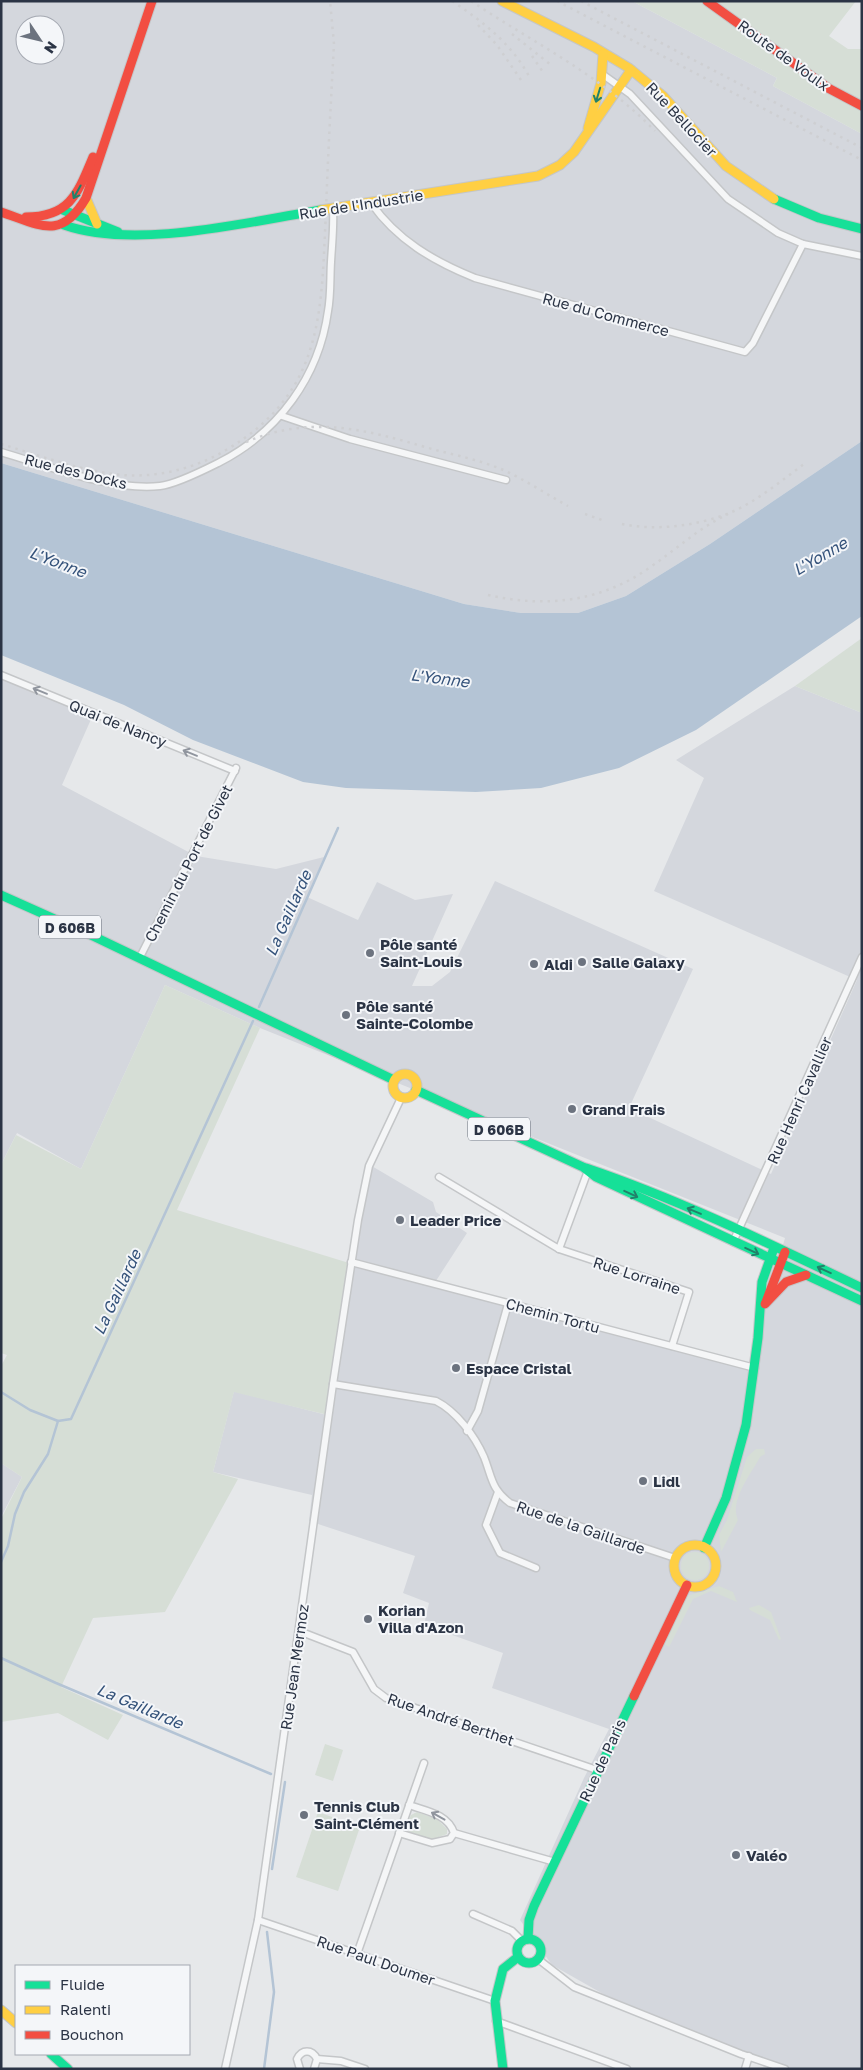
<svg xmlns="http://www.w3.org/2000/svg" width="863" height="2070" font-family="'Golos Text',sans-serif">
  <rect width="100%" height="100%" fill="#e6e8ea"/>
  <g fill="#d4d7dd" fill-rule="evenodd">
    <path d="M 1,1 L 632,1 L 777,78 L 773,86 L 862,134 L 862,441 L 710,544 L 626,596 L 578,613 L 521,613 L 464,604 L 1,463 ZM 25,25 L 55,25 L 55,55 L 25,55 Z"/>
    <polygon points="1,677 92,717 62,785 196,856 276,869 324,857 307,897 358,920 377,882 415,900 453,894 412,986 432,986 450,972 495,881 693,969 629,1108 771,1174 857,980 654,891 704,778 676,760 795,686 862,713 862,2069 771,2069 677,2024 605,1995 552,1965 520,1920 584,1778 609,1729 492,1688 503,1653 424,1625 429,1603 403,1593 415,1556 309,1521 312,1495 213,1472 234,1391 327,1415 370,1165 433,1202 436,1212 467,1233 432,1287 748,1368 785,1238 260,1028 165,985 81,1169 17,1133 1,1165"/>
    <polygon points="1,1463 22,1477 1,1517"/>
  </g>
  <g fill="#d6ded6">
    <polygon points="632,1 856,1 829,36 848,49 862,49 862,134 773,86 777,78"/>
    <polygon points="862,638 862,713 795,686"/>
    <polygon points="165,985 260,1028 177,1210 349,1263 328,1415 234,1392 213,1472 238,1479 165,1612 93,1618 61,1687 123,1715 108,1740 58,1713 1,1722 1,1519 22,1477 1,1463 1,1366 7,1355 1,1353 1,1165 16,1135 81,1169"/>
    <path d="M 756,1449 L 764,1449 L 765,1454 L 760,1457 C 751,1474 729,1501 738,1520 L 721,1552 L 719,1535 L 727,1520 L 747,1457 Z"/>
    <circle cx="695" cy="1566" r="14"/>
    <polygon points="719,1586 733,1592 737,1602 711,1591 693,1599 669,1647 664,1644 687,1596"/>
    <polygon points="759,1605 771,1612 781,1639 779,1640 770,1620 750,1610 749,1608"/>
    <polygon points="325,1744 343,1750 333,1781 315,1775"/>
    <polygon points="318,1812 360,1827 338,1891 296,1877"/>
    <polygon points="417,1812 437,1819 447,1829 447,1834 430,1840 409,1832 406,1825 411,1815"/>
  </g>
  <polygon fill="#b4c4d5" points="862,441 862,616 696,730 619,768 541,788 476,792 346,788 303,782 193,740 124,705 1,655 1,463 464,604 521,613 578,613 626,596 710,544"/>
  <g fill="none" stroke-linecap="round" stroke-linejoin="round">
    <g stroke="#b4c4d5" stroke-width="2.5">
      <polyline points="259,1007 338,828"/>
      <polyline points="1,1392 30,1410 58,1421"/>
      <polyline points="1,1562 8,1546 15,1514 24,1492 48,1454 58,1421 71,1419 253,1021"/>
      <polyline points="1,1658 56,1683 271,1774"/>
      <polyline points="272,1869 285,1782"/>
      <polyline points="264,2069 274,1992 267,1932"/>
    </g>
    <defs>
      <g id="street">
        <polyline points="602,74 630,94 728,199 778,233 803,244 862,256"/>
        <path d="M 371,203 C 397,240 433,261 475,278 L 745,352 L 753,343 L 803,244"/>
        <polyline points="282,416 350,439 506,480"/>
        <path d="M 1,452 C 49,466 110,491 160,486 C 177,484 204,470 220,462 C 278,432 319,377 328,311 C 331,295 330,278 331,262 C 332,244 334,226 333,209"/>
        <polyline points="1,675 235,771"/>
        <polyline points="139,959 236,768"/>
        <polyline points="439,1177 559,1249 689,1292 672,1346"/>
        <polyline points="733,1242 862,957"/>
        <polyline points="559,1249 589,1168"/>
        <polyline points="351,1262 755,1368"/>
        <path d="M 333,1384 L 436,1401 C 456,1411 475,1436 484,1457 C 492,1477 491,1489 510,1503 L 675,1558"/>
        <polyline points="467,1431 478,1411 508,1304"/>
        <polyline points="498,1492 486,1525 500,1553 536,1568"/>
        <polyline points="299,1631 353,1652 374,1689 386,1698 597,1770"/>
        <path d="M 399,1833 L 432,1843 L 450,1839 L 454,1833 C 448,1814 426,1811 409,1805"/>
        <polyline points="454,1833 555,1862"/>
        <polyline points="473,1914 512,1931 522,1941"/>
        <polyline points="258,1920 495,2001"/>
        <polyline points="357,1954 424,1763"/>
        <polyline points="538,1959 574,1987 741,2054 785,2069"/>
        <polyline points="496,2021 627,2069"/>
        <polyline points="317,2059 341,2061 365,2069"/>
        <polyline points="225,2069 258,1920 333,1384 358,1220 369,1166 401,1098"/>
        <path d="M 300,2069 L 297,2059 C 302,2049 312,2049 317,2059 L 314,2069"/>
        <polyline points="745,2069 749,2056"/>
      </g>
      <g id="fast">
        <polyline points="774,199 819,218 862,229"/>
        <polyline points="63,210 118,232"/>
        <path d="M 64,225 C 135,250 247,222 321,210"/>
        <polyline points="1,895 95,937 394,1080"/>
        <polyline points="416,1090 583,1167 596,1177 862,1301"/>
        <path d="M 586,1168 C 681,1200 772,1245 862,1288"/>
        <polyline points="704,1548 726,1498 746,1425 758,1338 762,1282 774,1248"/>
        <circle cx="529" cy="1951" r="12"/>
        <polyline points="528,1939 529,1920 534,1906 634,1696"/>
        <polyline points="51,2054 68,2069"/>
        <polyline points="503,2069 495,2001 503,1969 518,1957"/>
      </g>
      <g id="slow">
        <polyline points="502,1 594,47 629,68 663,96 726,166 774,199"/>
        <polyline points="588,128 601,83 603,54"/>
        <polyline points="86,198 97,224"/>
        <polyline points="321,210 538,176 560,165 574,152 631,70"/>
        <circle cx="405" cy="1086" r="12"/>
        <circle cx="695" cy="1566" r="21"/>
        <polyline points="1,2010 16,2023"/>
      </g>
      <g id="jam">
        <polyline points="707,1 828,88 862,106"/>
        <path d="M 1,212 C 40,225 61,241 86,198 L 152,1"/>
        <path d="M 26,217 C 70,217 78,193 93,157"/>
        <polyline points="766,1302 785,1252"/>
        <polyline points="765,1304 786,1282 806,1275"/>
        <polyline points="634,1696 687,1585"/>
      </g>
    </defs>
    <use href="#street" stroke="#c4c6c8" stroke-width="9"/>
    <use href="#fast" stroke="#c4c6c8" stroke-width="11"/>
    <use href="#slow" stroke="#c4c6c8" stroke-width="11"/>
    <use href="#jam" stroke="#c4c6c8" stroke-width="11"/>
    <use href="#street" stroke="#f5f6f7" stroke-width="6"/>
    <use href="#fast" stroke="#16e098" stroke-width="9"/>
    <use href="#slow" stroke="#ffcf43" stroke-width="9"/>
    <use href="#jam" stroke="#f24e42" stroke-width="9"/>
    <g stroke="#cecfd2" stroke-width="2.5" stroke-dasharray="2.5 5" stroke-linecap="butt">
      <path d="M 452,1 C 483,22 510,42 529,76"/>
      <path d="M 471,1 C 534,43 602,76 655,131"/>
      <polyline points="557,1 862,160"/>
      <polyline points="581,1 862,148"/>
      <polyline points="478,25 497,45 521,80"/>
      <polyline points="512,34 551,65"/>
      <polyline points="532,56 543,72"/>
      <path d="M 246,442 C 312,414 367,430 432,449 C 455,455 479,460 501,469 C 524,479 546,494 568,506"/>
      <path d="M 1,444 C 41,456 81,471 122,475 C 158,478 196,468 226,450 C 325,392 321,311 326,210 C 328,155 331,99 334,44 L 330,1"/>
      <polyline points="585,514 602,520"/>
      <path d="M 622,524 C 655,531 695,526 727,514 C 755,503 781,481 804,464"/>
      <path d="M 488,595 C 545,608 601,602 649,568 C 677,549 697,529 728,514"/>
    </g>
  </g>
  <defs><path id="oneway-shaft" d="M-6 0H5M1.5-3L5.5 0L1.5 3" fill="none" stroke-width="1.6" stroke-linecap="round" stroke-linejoin="round" transform="scale(1.25)"/></defs>
  <g stroke="#22816a">
    <use href="#oneway-shaft" transform="translate(598 95) rotate(107)"/>
    <use href="#oneway-shaft" transform="translate(77 192) rotate(119)"/>
    <use href="#oneway-shaft" transform="translate(631 1194) rotate(25)"/>
    <use href="#oneway-shaft" transform="translate(694 1211) rotate(-157)"/>
    <use href="#oneway-shaft" transform="translate(752 1251) rotate(25)"/>
    <use href="#oneway-shaft" transform="translate(824 1270) rotate(-155)"/>
  </g>
  <g stroke="#90959e">
    <use href="#oneway-shaft" transform="translate(40 691) rotate(-158)"/>
    <use href="#oneway-shaft" transform="translate(190 753) rotate(-158)"/>
    <use href="#oneway-shaft" transform="translate(438 1816) rotate(-151)"/>
  </g>
  <g fill="#6c737f" stroke="#f4f6f9" stroke-width="2">
    <circle cx="370" cy="953" r="5"/>
    <circle cx="582" cy="962" r="5"/>
    <circle cx="534" cy="964" r="5"/>
    <circle cx="346" cy="1015" r="5"/>
    <circle cx="572" cy="1109" r="5"/>
    <circle cx="400" cy="1220" r="5"/>
    <circle cx="456" cy="1368" r="5"/>
    <circle cx="643" cy="1481" r="5"/>
    <circle cx="368" cy="1619" r="5"/>
    <circle cx="304" cy="1815" r="5"/>
    <circle cx="736" cy="1855" r="5"/>
  </g>
  <g text-anchor="middle" dominant-baseline="central" stroke-width="4" stroke-linejoin="round" paint-order="stroke">
    <g fill="#f4f6f9" stroke="#676e7b" stroke-width="1">
      <rect x="39" y="915.5" width="62" height="23" rx="4"/>
      <rect x="468" y="1117.5" width="62" height="23" rx="4"/>
    </g>
    <g font-size="14" font-weight="bold" fill="#2b3445">
      <text x="70" y="927">D 606B</text>
      <text x="499" y="1129">D 606B</text>
    </g>
    <g font-size="15" fill="#2b3445" stroke="#f4f6f9">
      <text transform="translate(784 55) rotate(36)">Route de Voulx</text>
      <text transform="translate(682 119) rotate(47)">Rue Bellocier</text>
      <text transform="translate(361 204) rotate(-9)">Rue de l'Industrie</text>
      <text transform="translate(606 314) rotate(15)">Rue du Commerce</text>
      <text transform="translate(76 471) rotate(14)">Rue des Docks</text>
      <text transform="translate(118 723) rotate(22)">Quai de Nancy</text>
      <text transform="translate(188 863) rotate(-63)">Chemin du Port de Givet</text>
      <text transform="translate(799 1100) rotate(-66)">Rue Henri Cavallier</text>
      <text transform="translate(637 1275) rotate(18)">Rue Lorraine</text>
      <text transform="translate(553 1315) rotate(15)">Chemin Tortu</text>
      <text transform="translate(581 1527) rotate(19)">Rue de la Gaillarde</text>
      <text transform="translate(294 1667) rotate(-82)">Rue Jean Mermoz</text>
      <text transform="translate(451 1719) rotate(19)">Rue André Berthet</text>
      <text transform="translate(602 1760) rotate(-65)">Rue de Paris</text>
      <text transform="translate(376 1960) rotate(19)">Rue Paul Doumer</text>
    </g>
    <g font-size="15" font-weight="bold" fill="#2b3445" stroke="#f4f6f9" text-anchor="start">
      <text x="380" y="944">Pôle santé<tspan x="380" dy="17">Saint-Louis</tspan></text>
      <text x="592" y="962">Salle Galaxy</text>
      <text x="544" y="964">Aldi</text>
      <text x="356" y="1006">Pôle santé<tspan x="356" dy="17">Sainte-Colombe</tspan></text>
      <text x="582" y="1109">Grand Frais</text>
      <text x="410" y="1220">Leader Price</text>
      <text x="466" y="1368">Espace Cristal</text>
      <text x="653" y="1481">Lidl</text>
      <text x="378" y="1610">Korian<tspan x="378" dy="17">Villa d'Azon</tspan></text>
      <text x="314" y="1806">Tennis Club<tspan x="314" dy="17">Saint-Clément</tspan></text>
      <text x="746" y="1855">Valéo</text>
    </g>
    <g font-size="16" font-style="italic" fill="#34527a" stroke="#f4f6f9">
      <text transform="translate(820 556) rotate(-30)">L'Yonne</text>
      <text transform="translate(58 562) rotate(21)">L'Yonne</text>
      <text transform="translate(440 678) rotate(7)">L'Yonne</text>
      <text transform="translate(288 913) rotate(-66)">La Gaillarde</text>
      <text transform="translate(117 1292) rotate(-65)">La Gaillarde</text>
      <text transform="translate(140 1706) rotate(23)">La Gaillarde</text>
    </g>
  </g>
  <rect width="863" height="2070" fill="none" stroke="#2b3445" stroke-width="5"/>
  <rect x="15" y="1965" width="175" height="90" fill="#f4f6f9" stroke="#a4a8b1"/>
  <rect x="25" y="1981" width="25" height="8" fill="#16e098" stroke="#a4a8b1"/>
  <text x="60" y="1990" font-size="15" fill="#2b3445">Fluide</text>
  <rect x="25" y="2006" width="25" height="8" fill="#ffcf43" stroke="#a4a8b1"/>
  <text x="60" y="2015" font-size="15" fill="#2b3445">Ralenti</text>
  <rect x="25" y="2031" width="25" height="8" fill="#f24e42" stroke="#a4a8b1"/>
  <text x="60" y="2040" font-size="15" fill="#2b3445">Bouchon</text>
  <g transform="translate(40 40) rotate(125)"><circle r="24" fill="#f4f6f9" stroke="#a4a8b1"/>
  <path d="M0-4L9 19L0 12L-9 19Z" fill="#6c737f"/>
  <text y="-8" font-size="14" font-weight="bold" text-anchor="middle" fill="#2b3445">N</text>
  </g>
</svg>
